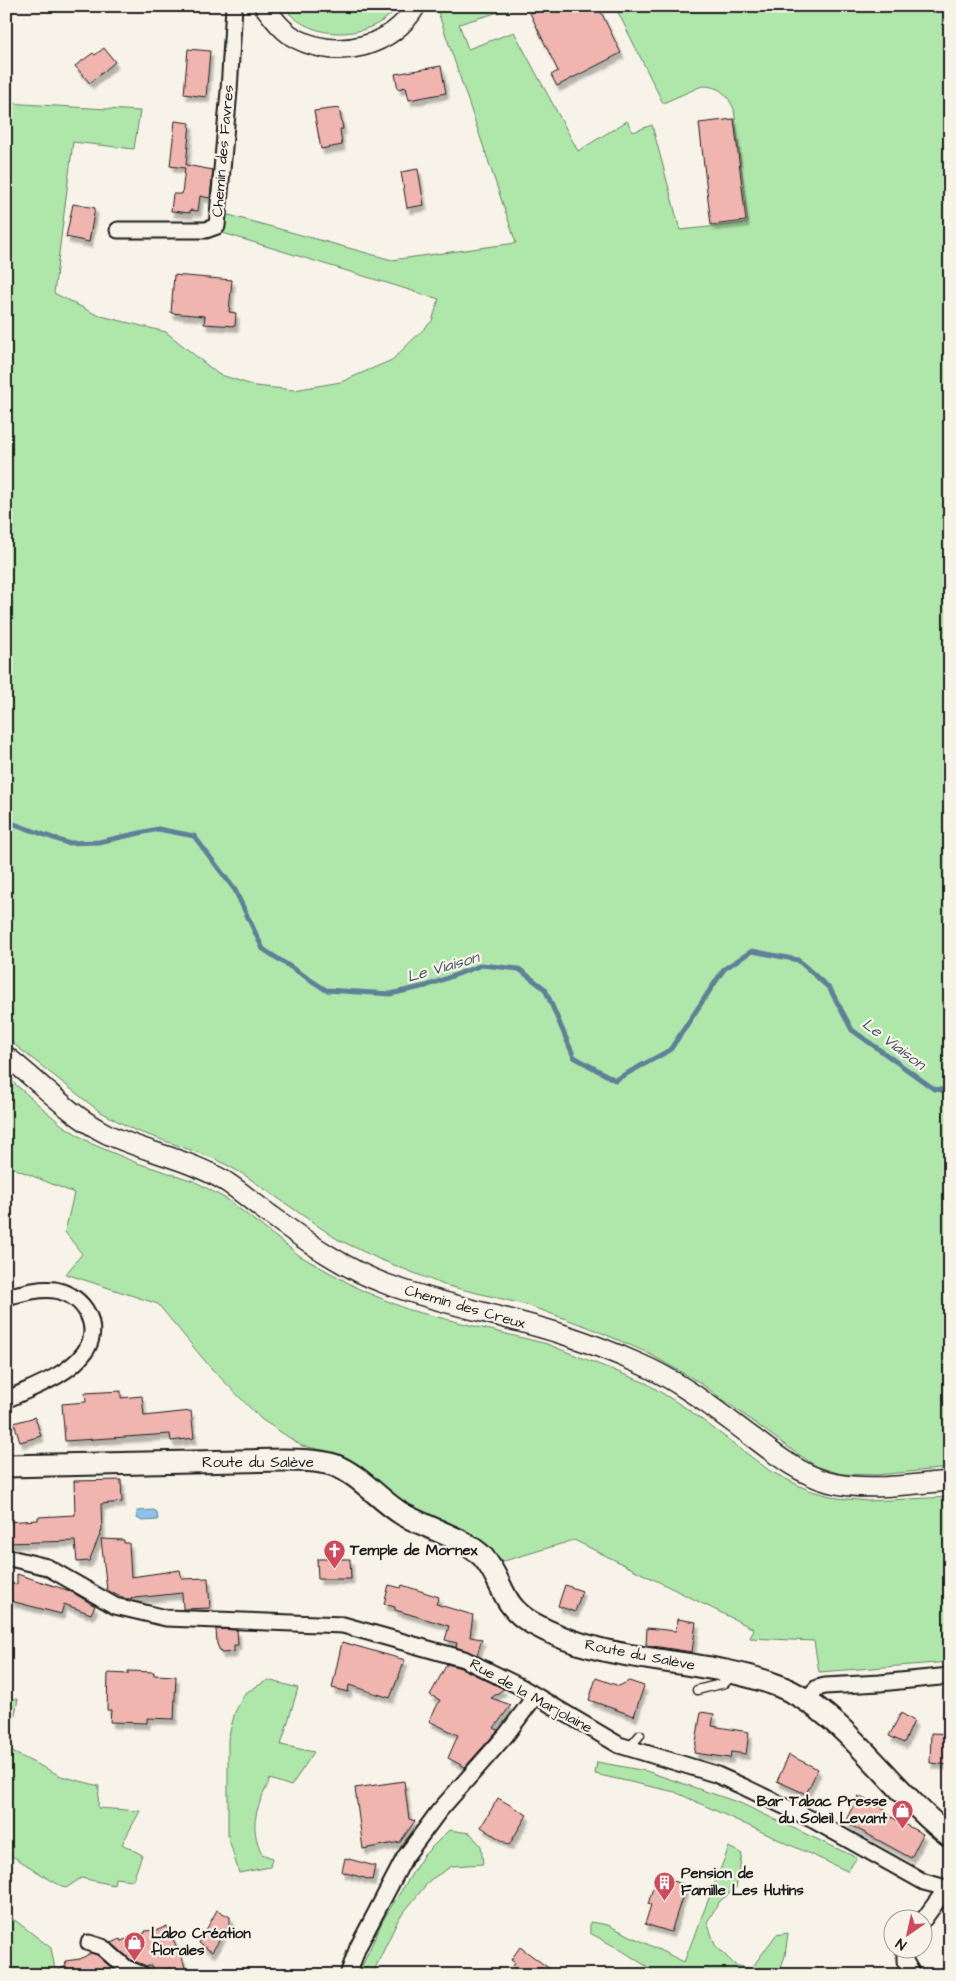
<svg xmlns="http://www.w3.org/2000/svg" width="956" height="1981" font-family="'Architects Daughter',sans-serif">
  <defs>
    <filter id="shadow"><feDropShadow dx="3" dy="5.5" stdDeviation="1" flood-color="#0004"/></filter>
  </defs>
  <rect width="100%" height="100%" fill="#f7f3e8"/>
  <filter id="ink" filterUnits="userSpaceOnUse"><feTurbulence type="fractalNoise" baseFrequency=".02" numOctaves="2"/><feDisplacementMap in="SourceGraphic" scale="10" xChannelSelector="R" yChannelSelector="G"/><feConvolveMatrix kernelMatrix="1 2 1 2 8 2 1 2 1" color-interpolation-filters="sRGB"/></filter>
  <g filter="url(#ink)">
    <g fill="#afe7ab" stroke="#668264">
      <path d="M 283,6 L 399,6 C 371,41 310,43 283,6 Z"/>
      <path d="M 436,6 L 508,6 L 509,9 L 459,24 L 468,49 L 514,32 L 578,151 L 627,121 L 633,132 L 652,125 L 680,230 L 748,223 L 734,109 C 727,94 720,86 702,86 L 663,103 L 615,6 L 950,6 L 950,1468 L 876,1475 L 841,1474 L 816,1466 L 792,1450 L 699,1382 L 646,1352 L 588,1327 L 527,1305 L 444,1285 L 379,1259 L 337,1239 L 243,1174 L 216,1159 L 134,1130 L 99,1111 L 6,1038 L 6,103 L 140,111 L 134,149 L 73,142 L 54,293 L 97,315 L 166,332 L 218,374 L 255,386 L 294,390 L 341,382 L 392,360 L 432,321 L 439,299 L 223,233 L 225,214 L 392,260 L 516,243 Z"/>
      <polygon points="6,1076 62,1125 92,1144 137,1163 194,1181 228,1200 300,1256 361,1290 409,1310 547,1344 646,1383 689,1410 770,1471 808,1490 838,1498 868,1501 950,1497 950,1662 819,1672 814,1641 750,1638 754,1629 574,1540 501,1562 465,1529 424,1514 400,1501 353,1462 334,1452 302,1446 261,1419 210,1367 158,1304 66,1274 82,1254 65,1232 74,1193 6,1165"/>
      <path d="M 268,1680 L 298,1688 L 281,1745 L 314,1752 L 291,1786 L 270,1779 C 257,1808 248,1824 262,1854 L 272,1858 L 270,1867 L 239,1873 L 228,1836 L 228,1739 L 235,1712 L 245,1693 Z"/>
      <path d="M 6,1699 L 18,1699 L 8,1750 L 61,1776 L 99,1786 L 98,1808 L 140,1811 L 122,1844 L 142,1855 L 133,1880 L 115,1878 L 114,1885 L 81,1878 L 66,1888 C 46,1879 30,1866 10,1855 L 11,1842 L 6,1837 Z"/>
      <polygon points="597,1762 646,1771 740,1803 857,1858 847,1871 675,1792 595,1774"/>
      <polygon points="449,1830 470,1833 481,1846 483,1864 452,1866 430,1880 399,1918 372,1975 358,1975 383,1920 423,1856"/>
      <polygon points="729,1847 742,1854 736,1888 720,1901 707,1922 715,1945 735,1965 751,1969 776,1935 788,1933 785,1956 778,1975 660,1975 621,1950 590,1933 590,1922 608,1925 684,1962"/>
      <polygon points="6,1917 16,1921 51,1948 56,1975 6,1975"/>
    </g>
    <polygon fill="#8ec2eb" stroke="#608098" points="154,1510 157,1512 158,1520 142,1521 137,1518 137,1511"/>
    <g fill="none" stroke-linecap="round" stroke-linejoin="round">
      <polyline stroke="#608098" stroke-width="5" points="6,821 67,843 99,842 158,829 194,836 235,890 263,949 326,990 390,994 426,986 482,965 519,969 545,989 574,1057 615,1080 670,1050 724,969 752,951 798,960 830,989 852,1030 934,1089 950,1091"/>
    </g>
    <g fill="#f1b5b0" stroke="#1c1c1c" filter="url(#shadow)">
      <polygon points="544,6 598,6 621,53 557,86 551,75 558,71 530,13"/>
      <polygon points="104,48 115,62 90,83 75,66 93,53 95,55"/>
      <polygon points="188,49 210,51 206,97 184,94"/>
      <polygon points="441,66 446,93 409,100 406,87 398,89 395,74"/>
      <polygon points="339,108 343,129 340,129 342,145 321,149 314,111"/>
      <polygon points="734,119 746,221 711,225 699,123"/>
      <polygon points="175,121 190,123 186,165 213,170 210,198 200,196 198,211 190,210 190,213 171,211 173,194 182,194 185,168 170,166"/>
      <polygon points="418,169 424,205 407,208 401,172"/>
      <polygon points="73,204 95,208 89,242 66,237"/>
      <polygon points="174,275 232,280 229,312 236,313 235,326 204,324 205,316 171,313"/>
      <polygon points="121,1391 121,1398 142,1396 144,1416 191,1411 194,1438 171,1441 170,1434 65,1441 62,1404 86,1402 85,1393"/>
      <polygon points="35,1417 41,1436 20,1442 14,1423"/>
      <polygon points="121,1480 122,1502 101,1504 102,1530 89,1561 77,1562 75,1541 6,1543 6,1522 38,1520 38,1517 75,1515 74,1481"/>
      <polygon points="101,1539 124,1540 124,1543 129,1543 131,1577 180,1570 182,1579 208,1578 210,1608 183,1609 182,1593 126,1599 107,1590"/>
      <polygon points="317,1559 350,1559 351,1579 318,1579"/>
      <polygon points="17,1574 70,1591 95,1606 91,1614 64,1604 61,1614 11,1601 11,1583 17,1584"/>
      <polygon points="389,1585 401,1588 402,1585 439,1597 436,1604 473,1615 470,1637 482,1639 477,1655 456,1647 457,1643 445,1640 449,1626 395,1610 395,1607 384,1604"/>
      <polygon points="565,1585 582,1591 575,1612 558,1606"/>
      <polygon points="677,1619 696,1622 692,1652 646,1645 647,1628 676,1631"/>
      <polygon points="216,1629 237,1630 238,1645 234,1645 234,1652 221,1653 217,1644"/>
      <polygon points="342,1642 405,1660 390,1698 349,1685 348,1692 332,1688"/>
      <polygon points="447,1664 461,1668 504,1689 491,1698 511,1705 494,1728 498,1730 465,1767 448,1758 458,1735 429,1721 440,1700 430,1695"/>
      <polygon points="128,1671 154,1672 154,1675 176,1676 174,1719 147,1718 147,1723 110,1722 111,1710 107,1710 108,1673 128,1674"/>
      <polygon points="596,1678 619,1686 629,1681 644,1686 634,1716 589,1700"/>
      <polygon points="701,1712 714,1714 712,1726 749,1732 746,1754 731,1752 730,1758 694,1753"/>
      <polygon points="901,1713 914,1721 904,1743 889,1736"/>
      <polygon points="931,1733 950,1734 950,1765 930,1763"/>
      <polygon points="789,1755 818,1769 806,1794 777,1781"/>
      <polygon points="404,1781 409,1819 415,1821 400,1842 363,1849 355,1788"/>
      <polygon points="858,1796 887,1810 889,1816 923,1834 911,1858 845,1822"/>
      <polygon points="498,1798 527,1815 509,1845 481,1827"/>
      <polygon points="345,1858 375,1866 372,1880 342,1872"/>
      <polygon points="660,1877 686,1885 671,1932 645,1924 651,1905 648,1904 653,1888 656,1889"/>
      <polygon points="217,1910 230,1917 230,1923 212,1952 199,1943"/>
      <polygon points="167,1926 184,1963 186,1975 172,1975 170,1968 154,1972 151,1965 147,1966 131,1960 112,1943 120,1939 121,1941 145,1933 145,1931 158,1930"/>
      <polygon points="520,1947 558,1975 512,1975 516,1970 513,1966 515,1963 511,1960"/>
      <polygon points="91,1953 97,1955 115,1971 112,1972 112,1975 49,1975 66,1966 65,1961 80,1959"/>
    </g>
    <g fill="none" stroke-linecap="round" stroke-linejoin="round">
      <defs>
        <g id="service">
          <polyline points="697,1690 725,1683 732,1676"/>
          <polyline points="628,1749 640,1735"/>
        </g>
        <g id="minor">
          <polyline points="118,230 206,230 217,226 229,91 234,6"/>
          <path d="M 6,1297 C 22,1293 39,1288 55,1290 C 85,1295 103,1328 84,1353 C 66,1377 32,1387 6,1400"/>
          <polyline points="6,1557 47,1567 115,1606 166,1618 343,1625 464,1659 521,1687 619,1745 715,1774 742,1786 813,1820 924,1882 950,1889"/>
          <polyline points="806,1700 817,1688 825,1686 880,1683 950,1676"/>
          <polyline points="924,1919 946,1889"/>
          <polyline points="89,1943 102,1947 126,1968 143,1975"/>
          <polyline points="905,1948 905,1961 913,1975"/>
          <polyline points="348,1975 358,1947 405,1857 439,1811 506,1735 535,1696"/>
        </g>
        <g id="tertiary">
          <path d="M 264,6 C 273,18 283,32 297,39 C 339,60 392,47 416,6"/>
          <path d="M 6,1056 C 40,1082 69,1115 107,1134 C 145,1152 188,1159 225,1181 C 242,1192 256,1205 272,1216 C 307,1242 345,1269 386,1284 C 444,1305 506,1316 565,1335 C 590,1343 615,1353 640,1364 C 682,1382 718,1412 755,1439 C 777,1456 801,1474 828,1482 C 867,1492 910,1484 950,1481"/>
        </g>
        <path id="secondary" d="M 6,1466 L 282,1460 C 299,1460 317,1460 334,1465 C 360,1475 378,1499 402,1514 C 425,1527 466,1539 483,1557 C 504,1581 500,1605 532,1623 C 608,1667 699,1655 779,1686 C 844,1712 893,1793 950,1836"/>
      </defs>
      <use href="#service" stroke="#1c1c1c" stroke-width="11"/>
      <use href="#minor" stroke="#1c1c1c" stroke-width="19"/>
      <use href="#tertiary" stroke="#1c1c1c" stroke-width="22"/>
      <use href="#secondary" stroke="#1c1c1c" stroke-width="25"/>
      <use href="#service" stroke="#f7f3e8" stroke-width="8"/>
      <use href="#minor" stroke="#f7f3e8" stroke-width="15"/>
      <use href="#tertiary" stroke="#f7f3e8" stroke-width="19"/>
      <use href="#secondary" stroke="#f7f3e8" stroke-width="21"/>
    </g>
  </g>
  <defs>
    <symbol id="church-pin" viewBox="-11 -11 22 30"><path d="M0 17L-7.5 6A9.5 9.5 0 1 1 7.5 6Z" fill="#d1495b" stroke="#f7f3e8"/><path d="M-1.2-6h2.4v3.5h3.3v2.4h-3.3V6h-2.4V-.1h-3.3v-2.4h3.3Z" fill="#fff"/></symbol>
    <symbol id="shop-pin" viewBox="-11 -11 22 30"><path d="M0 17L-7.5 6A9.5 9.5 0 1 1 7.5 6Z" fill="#d1495b" stroke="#f7f3e8"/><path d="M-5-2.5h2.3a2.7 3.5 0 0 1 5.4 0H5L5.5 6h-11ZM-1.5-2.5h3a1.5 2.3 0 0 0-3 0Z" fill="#fff"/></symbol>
    <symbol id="building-pin" viewBox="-11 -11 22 30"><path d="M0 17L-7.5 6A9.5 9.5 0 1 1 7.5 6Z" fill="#d1495b" stroke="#f7f3e8"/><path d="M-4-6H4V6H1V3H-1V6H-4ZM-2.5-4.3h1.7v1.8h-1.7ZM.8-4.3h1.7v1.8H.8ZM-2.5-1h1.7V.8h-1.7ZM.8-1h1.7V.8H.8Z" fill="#fff"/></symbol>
  </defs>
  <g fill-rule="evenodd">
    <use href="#church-pin" x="322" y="1538" width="25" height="34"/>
    <use href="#shop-pin" x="890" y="1798" width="25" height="34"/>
    <use href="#building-pin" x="652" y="1870" width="25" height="34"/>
    <use href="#shop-pin" x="122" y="1930" width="25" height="34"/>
  </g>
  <g text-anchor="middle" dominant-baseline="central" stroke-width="4.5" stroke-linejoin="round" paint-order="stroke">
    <g font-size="15" fill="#1c1c1c" stroke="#f7f3e8">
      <text transform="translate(223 151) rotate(-85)">Chemin des Favres</text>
      <text transform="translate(465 1307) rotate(16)">Chemin des Creux</text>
      <text x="258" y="1462">Route du Salève</text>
      <text transform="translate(640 1655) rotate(11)">Route du Salève</text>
      <text transform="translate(531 1696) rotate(29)">Rue de la Marjolaine</text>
    </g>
    <g font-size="15" font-weight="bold" fill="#1c1c1c" stroke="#f7f3e8" text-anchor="start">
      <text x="350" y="1550">Temple de Mornex</text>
      <text x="887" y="1801" text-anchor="end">Bar Tabac Presse<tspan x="887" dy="17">du Soleil Levant</tspan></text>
      <text x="681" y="1873">Pension de<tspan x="681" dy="17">Famille Les Hutins</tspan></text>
      <text x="151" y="1933">Labo Création<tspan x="151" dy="17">florales</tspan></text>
    </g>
    <g font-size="16" font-style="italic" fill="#445664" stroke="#f7f3e8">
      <text transform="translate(443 967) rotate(-16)">Le Viaison</text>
      <text transform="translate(894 1044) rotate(37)">Le Viaison</text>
    </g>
  </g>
  <rect width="956" height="1981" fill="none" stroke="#f7f3e8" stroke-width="25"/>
  <rect x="12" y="12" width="931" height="1956" fill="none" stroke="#1c1c1c" stroke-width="2" filter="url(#ink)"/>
  <g transform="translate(908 1934) rotate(214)"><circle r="24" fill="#f7f3e8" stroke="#9f9d96"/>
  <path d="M0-4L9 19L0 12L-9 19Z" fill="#d1495b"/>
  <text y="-8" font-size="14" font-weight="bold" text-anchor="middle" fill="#1c1c1c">N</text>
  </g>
</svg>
